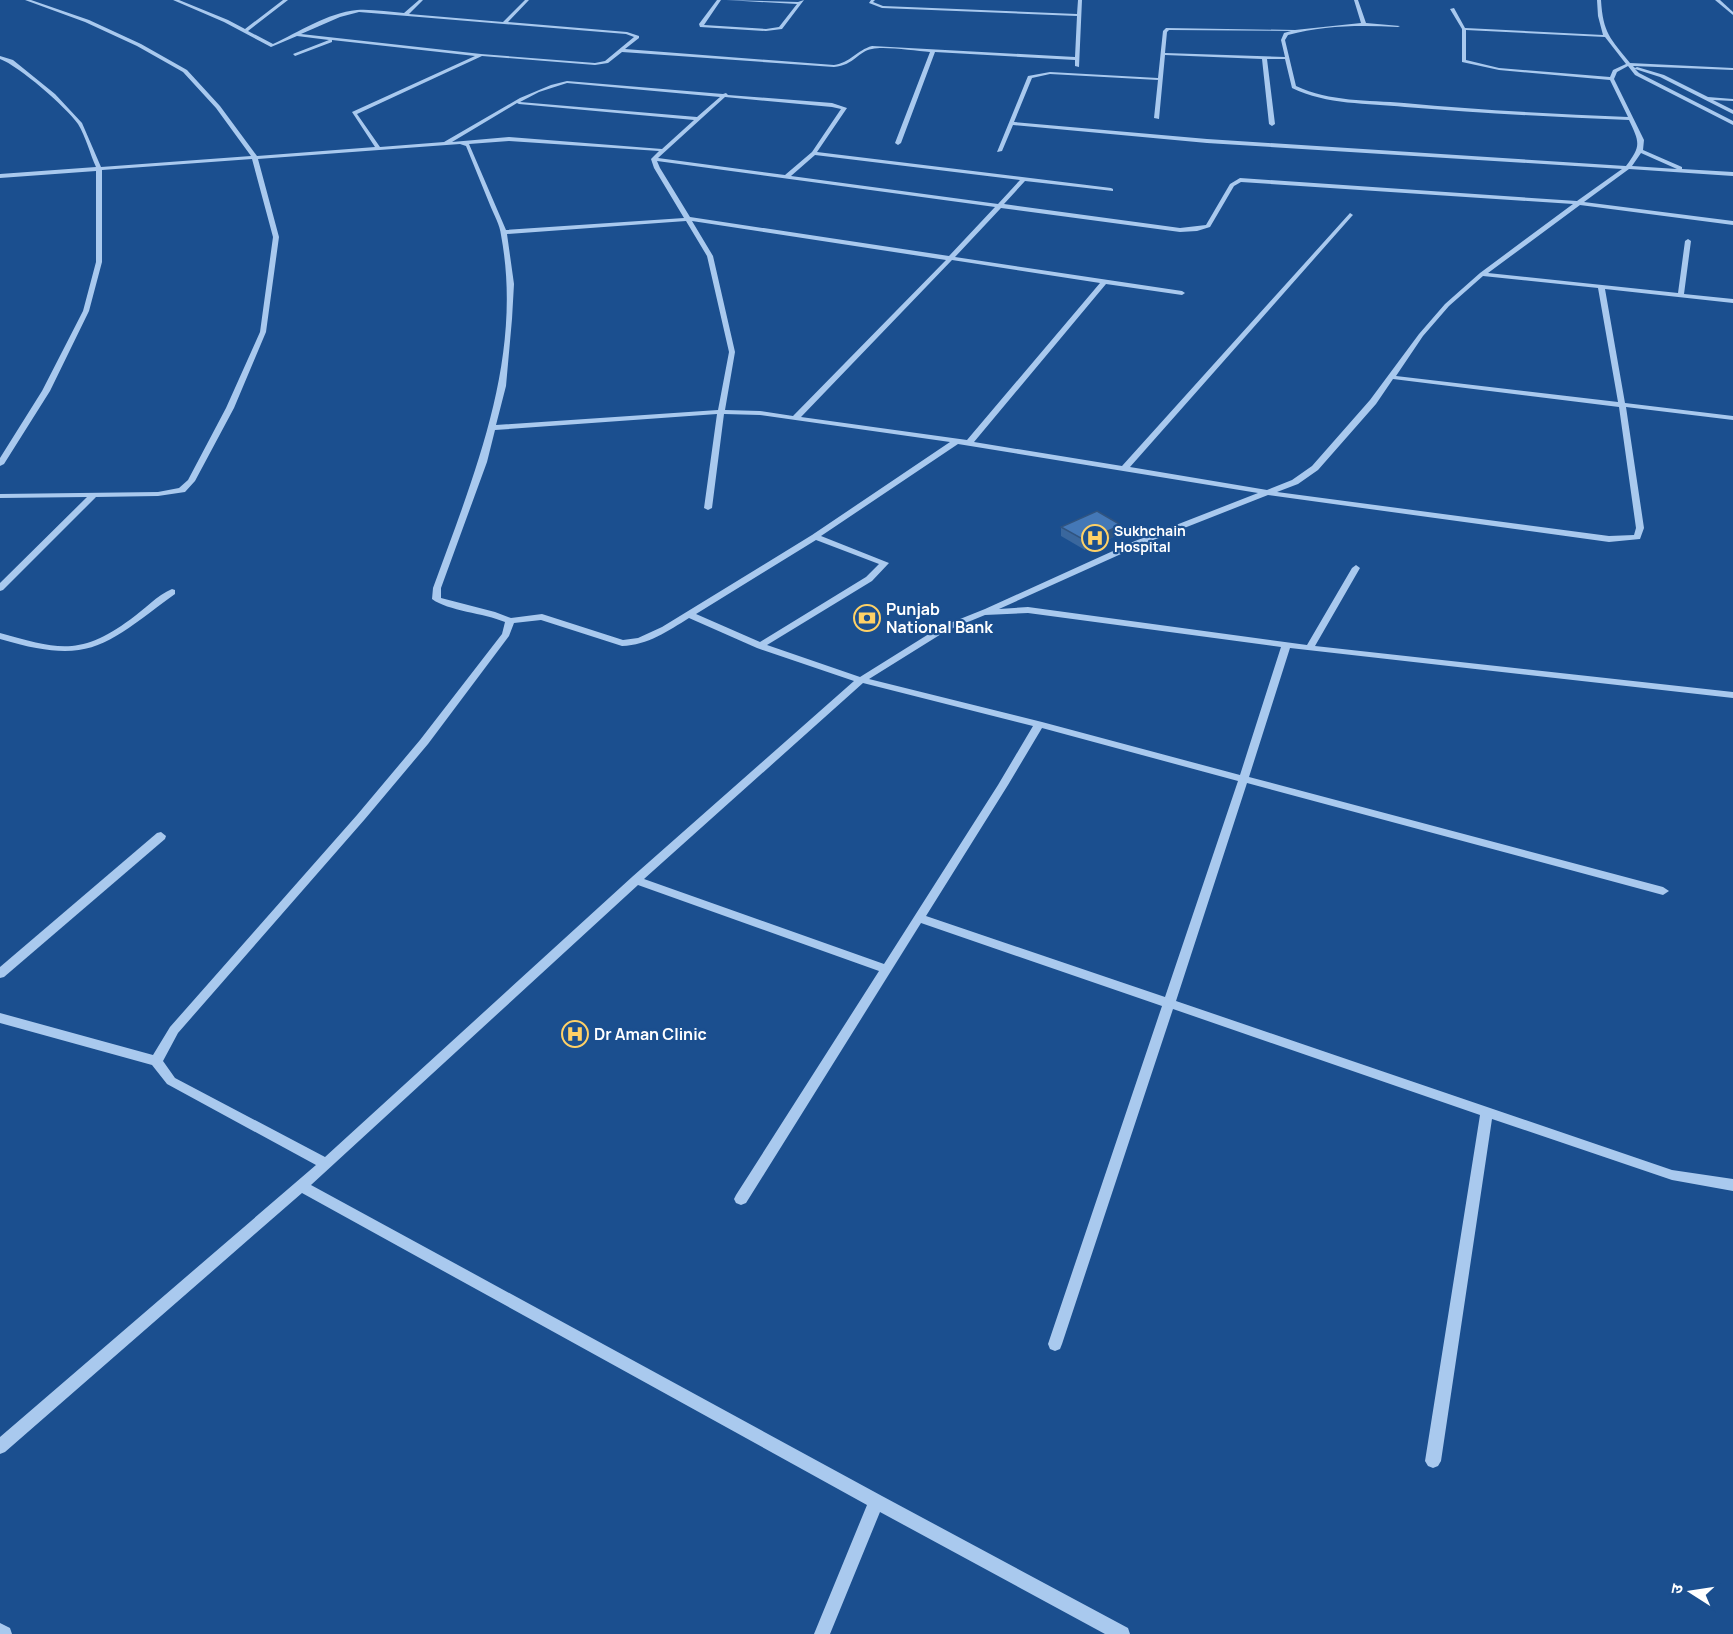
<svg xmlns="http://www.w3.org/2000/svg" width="1733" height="1634" font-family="Manrope,'Noto Sans Devanagari',sans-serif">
  <rect width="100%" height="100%" fill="#1b4f8f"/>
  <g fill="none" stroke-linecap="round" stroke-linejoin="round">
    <g fill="#a9c9ee" fill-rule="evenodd">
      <path d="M 25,0 L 31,0 L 89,20 L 141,44 L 187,70 L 220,106 L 257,156 L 375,147 L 352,112 L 475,56 L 332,40 L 332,42 L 295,56 L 293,54 L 329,40 L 297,36 L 271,47 L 224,22 L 173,0 L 179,0 L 228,20 L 245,29 L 283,0 L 288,0 L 248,31 L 273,44 C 299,32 327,13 357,10 C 372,9 389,12 404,13 L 419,0 L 423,0 L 409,14 L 503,22 L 525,0 L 529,0 L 508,22 L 627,32 L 639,36 L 639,38 L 625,49 L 834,65 C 850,63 857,50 872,46 L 1075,57 L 1077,16 L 882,8 L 869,3 L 871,0 L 875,0 L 873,2 L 883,6 L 1077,14 L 1078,0 L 1082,0 L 1079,67 L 1075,66 L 1075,60 L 935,52 L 901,143 L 898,145 L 895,143 L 930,52 C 915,51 885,46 872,49 C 858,51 855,65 834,67 L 622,52 L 608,63 L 595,65 L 482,56 L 357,114 L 380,147 L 444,142 L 520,98 L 551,85 L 567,81 L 723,94 L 726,93 L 728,95 L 832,103 L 847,108 L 817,152 L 1111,188 L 1113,189 L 1113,191 L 1025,181 L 1004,204 L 1180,228 L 1206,225 L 1230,184 L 1240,178 L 1577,201 L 1622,169 L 1207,143 L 1013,125 L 1002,151 L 997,152 L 1028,76 L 1050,72 L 1158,78 L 1163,31 L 1166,28 L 1295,30 L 1361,23 L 1354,0 L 1358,0 L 1366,23 L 1400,26 L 1398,27 C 1362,25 1323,25 1288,35 L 1285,40 L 1296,86 C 1330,102 1368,100 1404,103 C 1478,110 1553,114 1628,117 L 1610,80 L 1499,70 L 1462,62 L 1462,29 L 1450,9 L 1454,8 L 1465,28 L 1603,35 L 1598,16 L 1597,0 L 1601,0 C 1603,33 1610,38 1630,63 L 1733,68 L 1733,70 L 1633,66 L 1635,68 L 1637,67 L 1664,75 L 1708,97 L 1733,99 L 1733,101 L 1713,100 L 1733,110 L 1733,114 L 1660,77 L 1635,69 L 1639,73 L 1733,121 L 1733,125 L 1635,75 L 1628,66 L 1617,72 L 1614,79 L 1644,140 L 1643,150 L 1682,167 L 1682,169 L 1733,172 L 1733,176 L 1629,169 L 1584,202 L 1733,221 L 1733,225 L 1580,205 L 1488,273 L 1678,293 L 1685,241 L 1688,239 L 1691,241 L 1684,294 L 1733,299 L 1733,303 L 1605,289 L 1625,403 L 1733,416 L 1733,420 L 1626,407 L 1644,528 L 1640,539 L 1609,542 L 1268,495 L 1141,545 L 999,609 L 1028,607 L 1307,645 L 1352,568 L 1356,565 L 1360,568 L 1315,646 L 1733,692 L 1733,698 L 1290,648 L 1249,777 L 1663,887 L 1669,891 L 1663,895 L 1247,783 L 1176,1001 L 1672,1170 L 1733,1179 L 1733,1191 L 1672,1180 L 1492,1119 L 1441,1461 L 1438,1466 L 1433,1468 L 1428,1466 L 1425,1461 L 1480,1115 L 1173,1009 L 1062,1344 L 1060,1349 L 1055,1351 L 1050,1349 L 1048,1344 L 1162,1006 L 921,923 L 746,1203 L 741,1205 L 736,1203 L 734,1199 L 736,1195 L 879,971 L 638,885 L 311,1185 L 882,1496 L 1128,1628 L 1130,1634 L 1105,1634 L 880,1512 L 830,1634 L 814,1634 L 867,1505 L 302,1193 L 5,1452 L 0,1454 L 0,1437 L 316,1165 L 167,1084 L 152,1065 L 0,1023 L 0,1013 L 153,1055 L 170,1027 L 357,815 L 420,740 L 502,634 L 505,622 C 484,613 448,611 432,599 L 433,588 C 474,475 524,358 501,235 C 500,225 494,215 490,205 C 482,185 474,166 466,146 L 460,144 L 258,159 L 279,237 L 266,332 L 234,408 L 195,481 L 185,492 L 158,496 L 96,497 L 3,590 L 0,591 L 0,583 L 87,497 L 0,498 L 0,494 L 158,492 L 179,488 L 188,480 L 226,408 L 260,332 L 273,237 L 252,159 L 102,170 L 102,262 L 89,311 L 50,391 L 4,464 L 0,466 L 0,458 L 42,391 L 83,311 L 96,262 L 96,171 L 0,178 L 0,174 L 96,167 C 90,154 86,137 78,124 C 66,107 19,66 0,59 L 0,56 L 13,60 L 55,94 L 82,123 L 101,167 L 251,156 L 216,108 L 183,72 L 137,46 L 85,22 ZM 359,12 L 626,34 L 634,37 L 605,61 L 595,63 L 481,54 L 301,34 L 340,17 ZM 1169,30 L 1291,31 L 1284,33 L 1281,40 L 1285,57 L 1165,53 L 1167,32 ZM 1466,30 L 1605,37 L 1626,64 L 1613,70 L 1610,77 L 1499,68 L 1466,60 ZM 1165,55 L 1262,59 L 1269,124 L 1272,126 L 1275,124 L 1267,59 L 1285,59 L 1292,88 C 1327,105 1367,103 1405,107 C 1479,113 1554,117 1629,120 C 1640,143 1641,146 1626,166 L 1207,139 L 1014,122 L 1032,78 L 1050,74 L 1158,80 L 1154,118 L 1159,119 ZM 567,83 L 720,97 L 697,117 L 520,102 L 539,92 ZM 725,97 L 832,107 L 841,109 L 812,152 L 785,175 L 658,158 ZM 517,103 L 519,104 L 694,120 L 662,149 L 509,137 L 452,142 ZM 509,141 L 659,151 L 651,159 L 654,168 L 684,218 L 506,230 L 469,144 ZM 1641,153 L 1677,169 L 1632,166 ZM 815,155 L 1020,180 L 998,204 L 791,176 ZM 657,161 L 995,207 L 949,256 L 690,217 L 660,168 ZM 1241,182 L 1573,204 L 1480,273 L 1445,304 L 1419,334 L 1370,400 L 1312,466 L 1292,480 L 1267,490 L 1130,467 L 1352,216 L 1353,215 L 1350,213 L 1122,466 L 974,442 L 1106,284 L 1182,295 L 1185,293 L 1182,291 L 955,257 L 1001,208 L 1180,232 L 1197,231 L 1210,227 L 1234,186 ZM 686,221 L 707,256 L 729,352 L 718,410 L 496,425 L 506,386 L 512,319 L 514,284 L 507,234 ZM 692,221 L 946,260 L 793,416 L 760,411 L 725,410 L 735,352 L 713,256 ZM 952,260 L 1100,283 L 967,440 L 801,417 ZM 1483,276 L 1598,288 L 1618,402 L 1396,376 L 1423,336 L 1449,306 ZM 1393,379 L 1619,407 L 1636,528 L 1634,535 L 1609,536 L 1277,492 L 1298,484 L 1318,470 L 1376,404 ZM 717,414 L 704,508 L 708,510 L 712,508 L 724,414 L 760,415 L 950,442 L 812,535 L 662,627 L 638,638 L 623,640 L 542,614 L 511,618 L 495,612 L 441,598 L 441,588 L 487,462 L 495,430 ZM 958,444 L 1258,493 L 1135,541 L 985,609 L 940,627 L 860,677 L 767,645 L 872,581 L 889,563 L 821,536 ZM 816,540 L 879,564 L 866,577 L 760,642 L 696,614 ZM 1028,613 L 1281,647 L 1240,775 L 1042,722 L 869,679 L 946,631 L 985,615 ZM 689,618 L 757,648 L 854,681 L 632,877 L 325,1157 L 175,1078 L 163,1061 L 178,1033 L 365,819 L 428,744 L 509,636 L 514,623 L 541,620 L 622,646 C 648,645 668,631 689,618 ZM 863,683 L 1033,726 L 998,785 L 884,964 L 644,879 ZM 1042,728 L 1238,781 L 1165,997 L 926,916 L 1008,785 Z"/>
      <polygon points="717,0 721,0 704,25 766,29 779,27 797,4 726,0 798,2 804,0 782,29 766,31 700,27 699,24"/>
      <polygon points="1715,0 1720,0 1733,12 1733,15"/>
      <path d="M 172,589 L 175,590 L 175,594 C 104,646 91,666 0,639 L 0,633 C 58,649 79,657 131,619 C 144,610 157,595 172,589 Z"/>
      <polygon points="161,832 166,836 165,839 4,977 0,978 0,967 157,833"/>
      <polygon points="0,1623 10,1628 12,1634 0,1634"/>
    </g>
  </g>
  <polygon fill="#3a679d" points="1061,527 1120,534 1085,550 1061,536"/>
  <polygon fill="#305480" points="1121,525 1120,534 1085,550 1086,541"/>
  <polygon fill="#4478b7" stroke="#305480" stroke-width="1.5" points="1097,511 1121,525 1086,541 1061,527"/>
  <defs>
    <symbol id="hospital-ring" viewBox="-11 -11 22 22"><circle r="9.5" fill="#1b4f8f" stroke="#ffd166" stroke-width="1.5"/><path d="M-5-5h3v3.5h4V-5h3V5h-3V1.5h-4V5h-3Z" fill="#ffd166"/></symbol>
    <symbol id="bank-ring" viewBox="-11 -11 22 22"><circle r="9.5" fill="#1b4f8f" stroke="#ffd166" stroke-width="1.5"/><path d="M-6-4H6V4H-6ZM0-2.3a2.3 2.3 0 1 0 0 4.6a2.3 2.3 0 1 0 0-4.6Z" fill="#ffd166"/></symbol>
  </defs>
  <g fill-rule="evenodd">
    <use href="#hospital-ring" x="1080" y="523" width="30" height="30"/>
    <use href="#bank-ring" x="852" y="603" width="30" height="30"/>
    <use href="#hospital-ring" x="560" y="1019" width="30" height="30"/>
  </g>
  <g text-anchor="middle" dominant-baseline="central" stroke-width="4.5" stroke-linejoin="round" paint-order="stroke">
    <g font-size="14" font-weight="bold" fill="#fff" stroke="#1b4f8f" text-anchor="start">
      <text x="1114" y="530">Sukhchain<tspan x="1114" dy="16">Hospital</tspan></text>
    </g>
    <g font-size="16" font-weight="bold" fill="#fff" stroke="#1b4f8f" text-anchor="start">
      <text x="886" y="609">Punjab<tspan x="886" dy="18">National Bank</tspan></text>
      <text x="594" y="1034">Dr Aman Clinic</text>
    </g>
  </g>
  <g transform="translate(1691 1592) rotate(282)" stroke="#1b4f8f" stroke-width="4.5" paint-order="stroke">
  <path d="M0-4.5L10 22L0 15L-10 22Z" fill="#ffffff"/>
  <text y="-9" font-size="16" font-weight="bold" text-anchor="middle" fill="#ffffff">उ</text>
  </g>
</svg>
